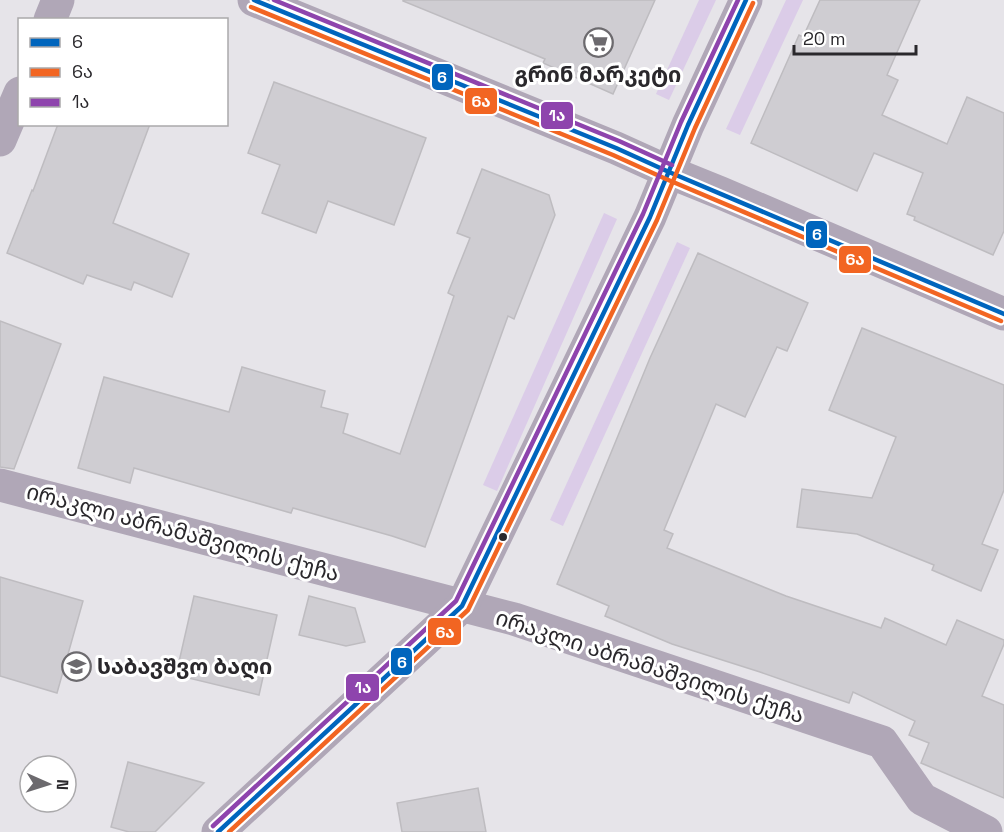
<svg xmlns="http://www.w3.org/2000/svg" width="1004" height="832" font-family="'Space Grotesk','Noto Sans Georgian',sans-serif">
  <rect width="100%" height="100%" fill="#e6e4e9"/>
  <g fill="#dbcce8">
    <polygon points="699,0 716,0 669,100 656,94"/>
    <polygon points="786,0 803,0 740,135 726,129"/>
    <polygon points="604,213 617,219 497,491 483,485"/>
    <polygon points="677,242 690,248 563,526 550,520"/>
  </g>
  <g fill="#cfcdd2" stroke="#bebcc0" stroke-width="1.5">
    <polygon points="403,0 655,0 613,94 543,63 545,59 403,1"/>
    <polygon points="820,0 920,0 887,75 898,80 882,115 947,144 967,97 1004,113 1004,231 993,255 914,220 915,217 907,214 923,173 874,153 857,191 751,143 799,35 803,37"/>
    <polygon points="274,82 426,138 394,225 328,201 316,233 262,213 280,165 248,153"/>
    <polygon points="58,124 150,124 113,223 189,254 172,297 134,282 131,290 87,275 83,284 7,253 32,190 33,191"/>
    <polygon points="482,169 549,195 555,215 514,319 508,316 425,547 392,536 293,508 291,513 134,468 130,483 78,468 104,377 229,412 242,367 325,391 321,407 348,414 343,433 400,454 454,296 448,293 470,238 457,233"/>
    <polygon points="698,253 808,303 787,351 777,347 745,417 716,404 664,530 673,534 667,548 786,596 881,628 885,618 946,645 957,620 1004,640 1004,644 982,696 1004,705 1004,798 921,763 929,743 909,735 915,721 853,692 849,703 760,672 672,644 605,616 609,606 557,584 650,358"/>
    <polygon points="0,321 61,344 14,469 0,467"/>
    <polygon points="862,328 1004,385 1004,490 982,544 998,550 981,591 932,570 934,565 857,534 797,527 802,489 872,498 896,437 829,410"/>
    <polygon points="0,577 83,601 57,693 0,676"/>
    <polygon points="194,596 277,615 259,695 176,675"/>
    <polygon points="309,596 355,608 365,642 346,646 299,635"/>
    <polygon points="128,762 204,783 155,832 129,832 111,827"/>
    <polygon points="478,788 486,832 402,832 397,803"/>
  </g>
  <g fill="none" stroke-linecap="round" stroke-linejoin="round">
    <g stroke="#b0a7b7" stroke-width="33">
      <polyline points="254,0 616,148 669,172 721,193 1004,314"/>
      <polyline points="50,20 58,0"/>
      <polyline points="0,140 20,93"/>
      <polyline points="0,485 514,619 882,742 922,799 986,832"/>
      <polyline points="218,832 462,606 650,217 688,125 746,0"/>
    </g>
    <defs>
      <g id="bus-1">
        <polyline points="254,0 616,148 669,172 1004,314"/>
        <polyline points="218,832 462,606 650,217 688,125 746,0"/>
      </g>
      <g id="bus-2">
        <polyline points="251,7 613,155 666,179 1001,321"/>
        <polyline points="229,832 468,610 657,220 695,128 753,3"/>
      </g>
      <g id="bus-3">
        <polyline points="274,0 619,141 672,165"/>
        <polyline points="213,826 456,601 643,214 681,122 738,0"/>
      </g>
    </defs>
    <use href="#bus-1" stroke="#fff" stroke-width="9"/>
    <use href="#bus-2" stroke="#fff" stroke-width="9"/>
    <use href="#bus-3" stroke="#fff" stroke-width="9"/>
    <use href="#bus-1" stroke="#0065bd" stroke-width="4.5"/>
    <use href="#bus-2" stroke="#f26522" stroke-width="4.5"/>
    <use href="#bus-3" stroke="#8e44ad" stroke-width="4.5"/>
  </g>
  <defs>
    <symbol id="supermarket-ring" viewBox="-11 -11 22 22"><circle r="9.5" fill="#fff" stroke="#6c6a6e" stroke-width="1.5"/><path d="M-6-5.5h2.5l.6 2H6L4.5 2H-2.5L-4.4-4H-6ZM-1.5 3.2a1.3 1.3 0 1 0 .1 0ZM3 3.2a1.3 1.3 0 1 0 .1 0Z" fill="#6c6a6e"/></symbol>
    <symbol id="school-ring" viewBox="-11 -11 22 22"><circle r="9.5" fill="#fff" stroke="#6c6a6e" stroke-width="1.5"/><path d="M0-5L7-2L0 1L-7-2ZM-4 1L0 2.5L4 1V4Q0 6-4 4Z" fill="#6c6a6e"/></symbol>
  </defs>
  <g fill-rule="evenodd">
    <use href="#supermarket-ring" x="582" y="26" width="33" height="33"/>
    <use href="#school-ring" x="60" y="650" width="33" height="33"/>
  </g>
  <circle fill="#2a282c" stroke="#fff" stroke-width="2" cx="503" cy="537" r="5"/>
  <g text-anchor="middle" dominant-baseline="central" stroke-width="6" stroke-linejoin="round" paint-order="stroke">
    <g font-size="22" font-weight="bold" fill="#2a282c" stroke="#fff">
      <text x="598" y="74">გრინ მარკეტი</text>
      <text x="97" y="666" text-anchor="start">საბავშვო ბაღი</text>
    </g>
    <g font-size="22" fill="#2a282c" stroke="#fff">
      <text transform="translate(183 532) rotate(15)">ირაკლი აბრამაშვილის ქუჩა</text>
      <text transform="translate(650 666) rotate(18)">ირაკლი აბრამაშვილის ქუჩა</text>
    </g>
  </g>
  <g stroke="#fff" stroke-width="2">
    <rect x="431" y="63" width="23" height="28" rx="6" fill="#0065bd"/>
    <rect x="464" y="87" width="34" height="28" rx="6" fill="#f26522"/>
    <rect x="540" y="101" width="34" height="29" rx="6" fill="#8e44ad"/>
    <rect x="805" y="220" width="23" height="29" rx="6" fill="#0065bd"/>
    <rect x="838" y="245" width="34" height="29" rx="6" fill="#f26522"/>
    <rect x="427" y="617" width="35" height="29" rx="6" fill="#f26522"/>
    <rect x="390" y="647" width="23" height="29" rx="6" fill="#0065bd"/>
    <rect x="345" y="673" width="35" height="29" rx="6" fill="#8e44ad"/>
  </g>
  <g font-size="16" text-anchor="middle" font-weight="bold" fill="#fff">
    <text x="442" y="83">6</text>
    <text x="481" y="107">6ა</text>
    <text x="557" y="121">1ა</text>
    <text x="817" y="240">6</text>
    <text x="855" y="265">6ა</text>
    <text x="445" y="638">6ა</text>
    <text x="402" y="668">6</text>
    <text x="363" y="693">1ა</text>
  </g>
  <rect x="18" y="18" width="210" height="108" fill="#ffffff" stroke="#aaa9ab" stroke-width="1.5"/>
  <rect x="30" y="38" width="30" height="9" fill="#0065bd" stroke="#aaa9ab" stroke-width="1.5"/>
  <text x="72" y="48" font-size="18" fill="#2a282c">6</text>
  <rect x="30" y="68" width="30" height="9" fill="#f26522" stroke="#aaa9ab" stroke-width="1.5"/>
  <text x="72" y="78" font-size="18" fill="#2a282c">6ა</text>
  <rect x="30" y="98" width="30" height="9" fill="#8e44ad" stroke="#aaa9ab" stroke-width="1.5"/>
  <text x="72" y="108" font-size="18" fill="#2a282c">1ა</text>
  <g transform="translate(48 784) rotate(93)"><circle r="28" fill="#ffffff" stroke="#aaa9ab" stroke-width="1.5"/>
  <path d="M0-4.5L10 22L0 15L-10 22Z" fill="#6c6a6e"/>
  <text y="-9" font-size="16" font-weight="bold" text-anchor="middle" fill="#2a282c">N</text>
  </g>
  <path d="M794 45v9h122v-9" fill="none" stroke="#2a282c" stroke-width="3"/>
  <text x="803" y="45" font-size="18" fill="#2a282c" stroke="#ffffff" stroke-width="4.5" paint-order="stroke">20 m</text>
</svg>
